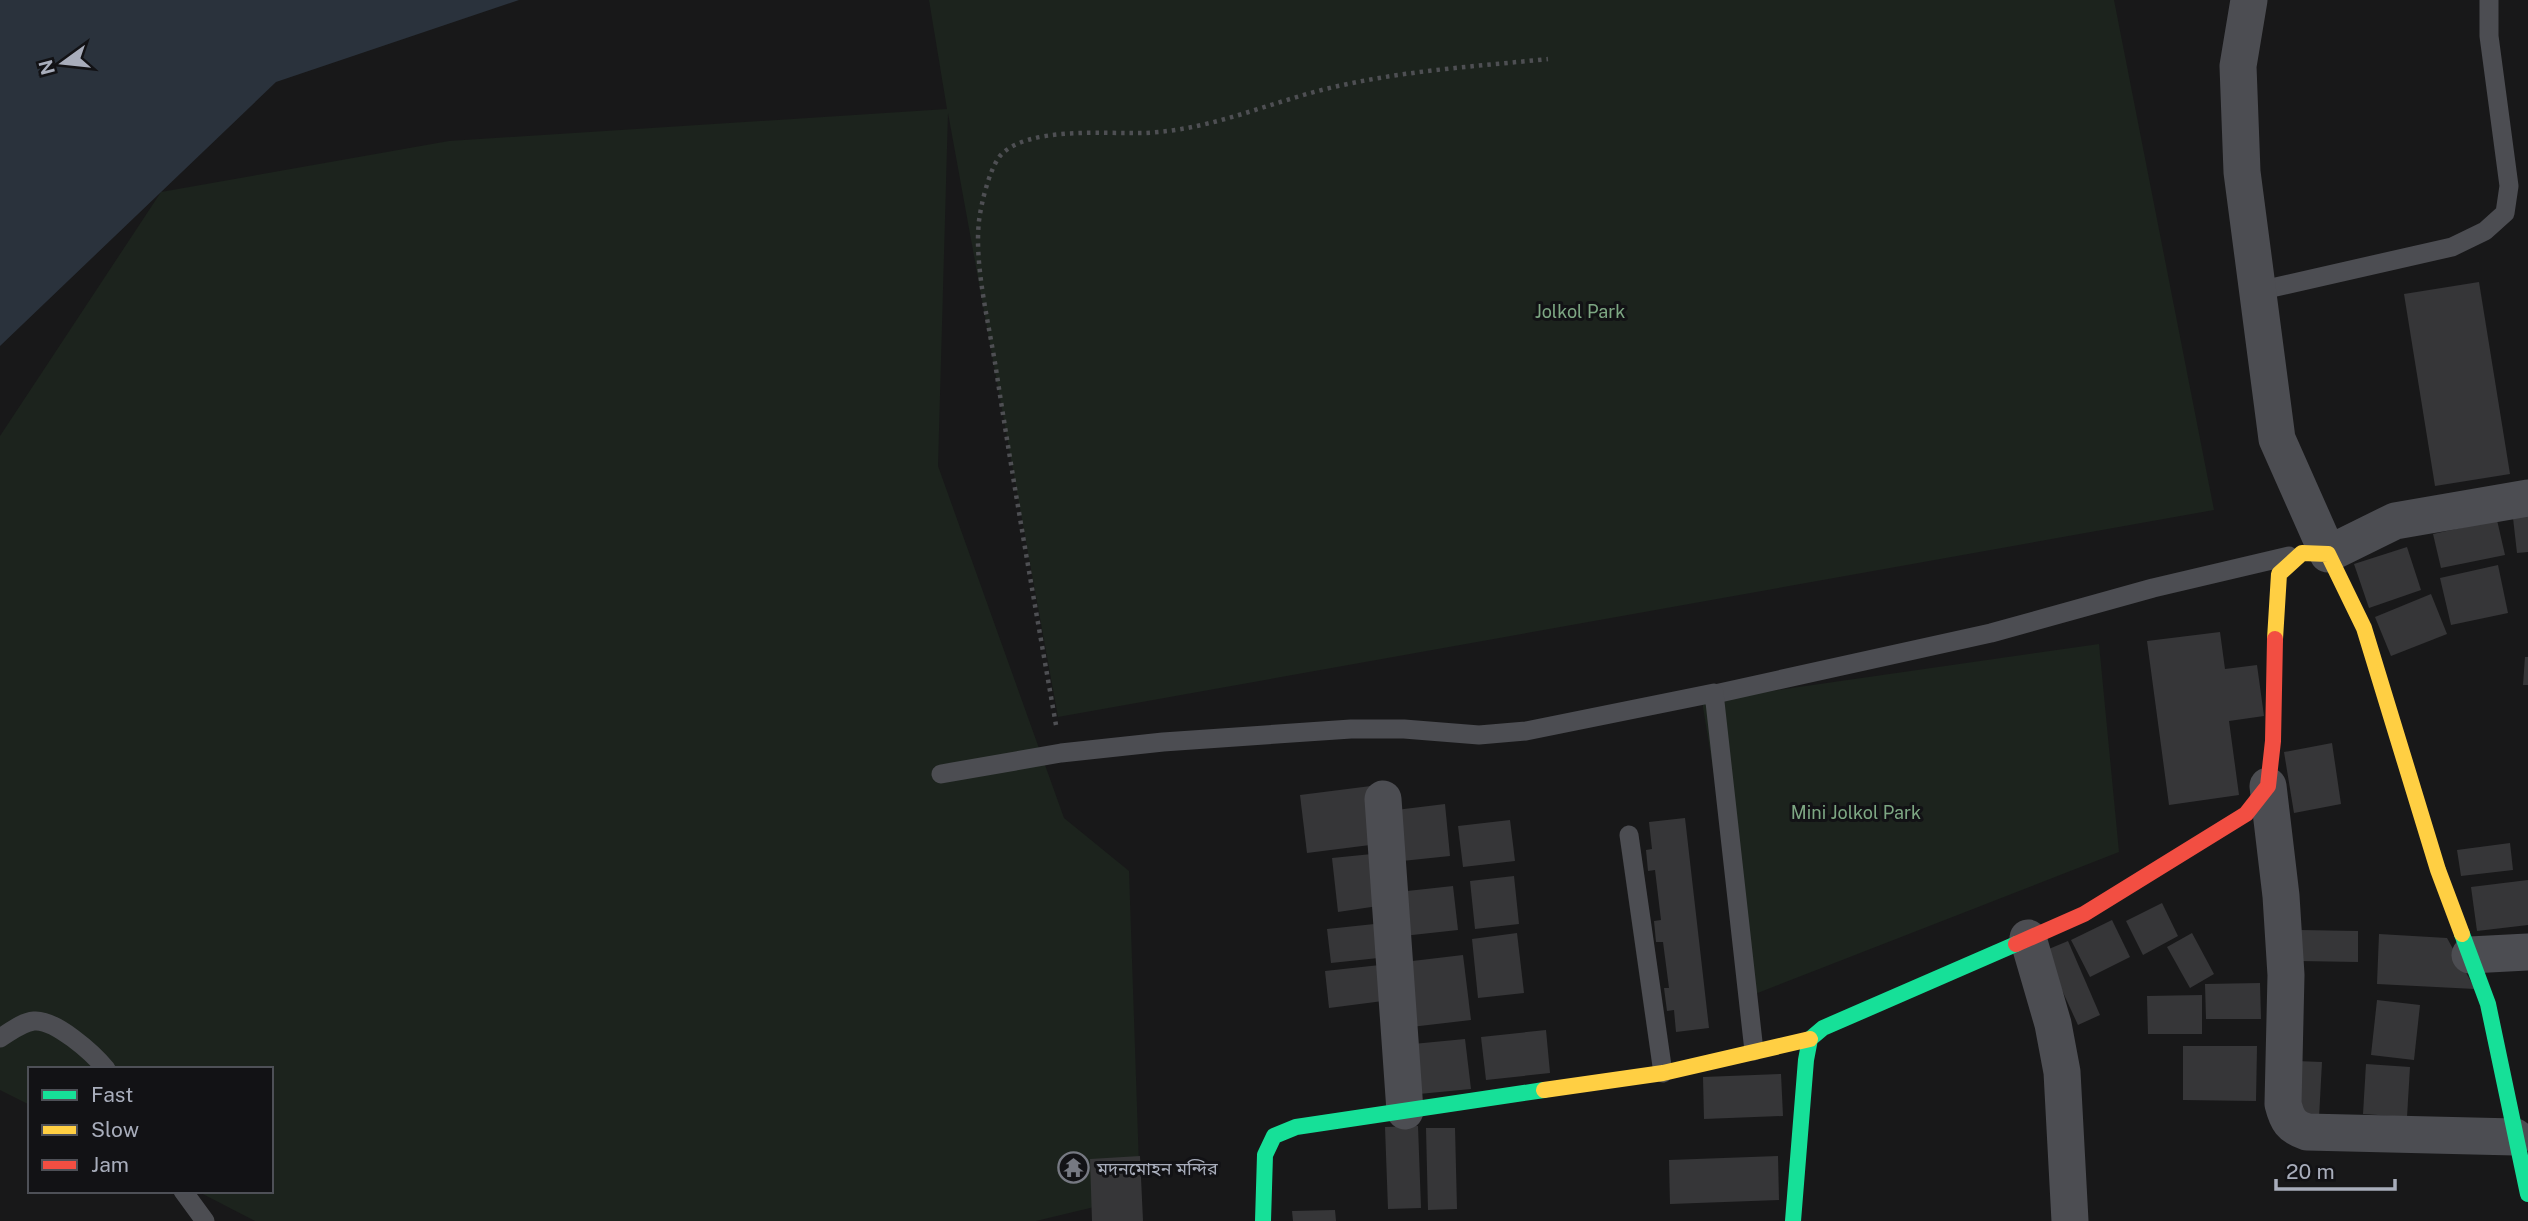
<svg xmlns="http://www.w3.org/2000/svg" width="2528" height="1221" font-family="'Public Sans','Noto Sans Bengali',sans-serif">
  <rect width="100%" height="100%" fill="#181819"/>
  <g fill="#1c231d">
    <polygon points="929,0 2114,0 2214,510 1058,717 948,113 938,466 1064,818 1129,871 1140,1196 1036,1221 255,1221 197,1191 271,1191 271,1069 30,1069 30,1105 0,1090 0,436 161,192 449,141 947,109"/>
    <polygon points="2099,644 2119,852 1750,996 1702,701"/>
  </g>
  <polygon fill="#2a323c" points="0,0 519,0 276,82 0,346"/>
  <g fill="#363638">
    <polygon points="2479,282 2510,474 2435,486 2404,294"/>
    <polygon points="2528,508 2528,552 2517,553 2512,509"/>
    <polygon points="2497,520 2505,555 2441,568 2433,534"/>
    <polygon points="2407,547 2421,590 2369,608 2354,564"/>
    <polygon points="2498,565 2508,613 2451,625 2440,578"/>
    <polygon points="2431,594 2447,634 2391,656 2375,617"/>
    <polygon points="2220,632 2225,669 2257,665 2264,716 2229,721 2239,795 2169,805 2147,641"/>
    <polygon points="2525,657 2528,657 2528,685 2523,685"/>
    <polygon points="2332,743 2341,804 2294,813 2284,752"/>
    <polygon points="1371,786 1378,844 1307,853 1300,795"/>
    <polygon points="1445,804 1450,856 1402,861 1396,810"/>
    <polygon points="1685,818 1709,1028 1676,1032 1674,1010 1667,1011 1664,988 1669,988 1663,942 1656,942 1654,921 1661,920 1655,870 1648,871 1646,850 1652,849 1649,822"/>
    <polygon points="1510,820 1515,861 1463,867 1458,826"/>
    <polygon points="2510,843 2513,870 2461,876 2457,850"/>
    <polygon points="1372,854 1378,906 1338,912 1332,858"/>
    <polygon points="1514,876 1519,924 1475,929 1470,881"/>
    <polygon points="2528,880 2528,925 2477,931 2471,887"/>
    <polygon points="1453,886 1458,930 1403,936 1398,892"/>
    <polygon points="2162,903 2178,936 2143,955 2126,921"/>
    <polygon points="2112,920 2130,957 2090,977 2071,940"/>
    <polygon points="1384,923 1388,957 1331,963 1327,929"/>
    <polygon points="2300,930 2358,931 2358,962 2299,961"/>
    <polygon points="1517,933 1524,993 1478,998 1472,939"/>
    <polygon points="2192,933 2214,974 2190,988 2167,947"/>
    <polygon points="2379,934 2447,938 2475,989 2377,984"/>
    <polygon points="2068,941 2100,1015 2078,1025 2044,951"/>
    <polygon points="1463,955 1471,1020 1411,1027 1404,962"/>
    <polygon points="1380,965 1383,1001 1329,1008 1325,971"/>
    <polygon points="2260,983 2261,1019 2206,1019 2205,984"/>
    <polygon points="2202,995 2202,1034 2148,1034 2147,996"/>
    <polygon points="2377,1000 2420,1005 2414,1060 2371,1055"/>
    <polygon points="1546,1030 1550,1073 1486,1080 1481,1037"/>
    <polygon points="1465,1039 1471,1089 1419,1094 1413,1044"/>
    <polygon points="2183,1046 2257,1046 2256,1101 2183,1100"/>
    <polygon points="2296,1061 2322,1062 2319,1118 2292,1116"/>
    <polygon points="2366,1064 2410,1067 2407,1117 2363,1114"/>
    <polygon points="1781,1074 1783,1116 1704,1119 1703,1077"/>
    <polygon points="1418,1126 1421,1208 1388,1209 1385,1127"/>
    <polygon points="1426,1128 1455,1128 1457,1209 1428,1210"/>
    <polygon points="1140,1156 1143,1221 1092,1221 1090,1159"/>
    <polygon points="1778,1156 1779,1200 1670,1204 1669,1160"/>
    <polygon points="1335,1210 1336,1221 1293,1221 1292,1211"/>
  </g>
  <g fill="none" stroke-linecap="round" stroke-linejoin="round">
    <path stroke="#4e4f53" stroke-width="4.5" stroke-dasharray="3.5 5" stroke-linecap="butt" d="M 1056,725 C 1035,606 1014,488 996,369 C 989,324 974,265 979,221 C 981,204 989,170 1000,156 C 1026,126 1106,134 1144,133 C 1216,130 1275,99 1343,85 C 1411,70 1480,66 1548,59"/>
    <g stroke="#4c4d52" stroke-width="19">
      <polyline points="2258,291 2452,247 2485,231 2505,213 2509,186 2489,36 2489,0"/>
      <polyline points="1715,694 1991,633 2153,588 2289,556"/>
      <polyline points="941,774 1061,753 1163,742 1351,729 1404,729 1479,735 1526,731 1714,693 1754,1051"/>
      <polyline points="1629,835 1663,1073"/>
      <path d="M 0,1038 C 10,1032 22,1022 34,1021 C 55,1019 93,1053 106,1069"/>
      <polyline points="183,1191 205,1221"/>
    </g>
    <g stroke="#4c4d52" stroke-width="37">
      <polyline points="2249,0 2238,66 2242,172 2277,439 2328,554 2395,521 2528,498"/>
      <path d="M 2268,786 L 2281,896 L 2286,975 L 2283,1104 C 2287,1120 2291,1127 2307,1132 L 2515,1137"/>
      <polyline points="1383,799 1405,1111"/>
      <polyline points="2028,938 2053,1024 2062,1072 2070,1221"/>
      <polyline points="2470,955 2528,952"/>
    </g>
    <g stroke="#16e098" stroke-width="16">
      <polyline points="2462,934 2488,1004 2528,1194"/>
      <polyline points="1263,1221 1265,1155 1274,1136 1296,1127 1544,1090"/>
      <polyline points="1793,1221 1806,1060 1810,1039 1823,1028 2016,944"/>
    </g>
    <g stroke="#ffcf43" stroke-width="16">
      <polyline points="2275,639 2279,574 2302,553 2328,554 2364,628 2438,870 2462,934"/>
      <polyline points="1544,1090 1663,1073 1810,1039"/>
    </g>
    <polyline stroke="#f24e42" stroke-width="16" points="2016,944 2084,914 2246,814 2268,786 2273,741 2275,639"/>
  </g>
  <defs>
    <symbol id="temple-ring" viewBox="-11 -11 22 22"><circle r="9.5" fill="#121215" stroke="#767982" stroke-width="1.5"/><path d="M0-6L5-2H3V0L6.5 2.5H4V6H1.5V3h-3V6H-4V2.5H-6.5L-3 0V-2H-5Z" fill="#767982"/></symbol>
  </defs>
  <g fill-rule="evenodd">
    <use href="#temple-ring" x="1056" y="1150" width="35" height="35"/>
  </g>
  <g text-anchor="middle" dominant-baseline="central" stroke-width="6" stroke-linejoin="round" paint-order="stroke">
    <g font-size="18" fill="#7da783" stroke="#121215">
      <text x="1580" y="311">Jolkol Park</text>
      <text x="1856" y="812">Mini Jolkol Park</text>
    </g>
    <g font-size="18" fill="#a8adbb" stroke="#121215" text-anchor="start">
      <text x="1097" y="1168">মদনমোহন মন্দির</text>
    </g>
  </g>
  <rect x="28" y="1067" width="245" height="126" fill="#121215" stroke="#4e5057" stroke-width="2"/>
  <rect x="42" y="1090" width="35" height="10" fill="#16e098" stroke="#4e5057" stroke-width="2"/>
  <text x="91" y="1102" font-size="21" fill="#a8adbb">Fast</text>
  <rect x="42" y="1125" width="35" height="10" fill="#ffcf43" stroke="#4e5057" stroke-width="2"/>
  <text x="91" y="1137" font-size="21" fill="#a8adbb">Slow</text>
  <rect x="42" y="1160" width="35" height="10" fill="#f24e42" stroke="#4e5057" stroke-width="2"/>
  <text x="91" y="1172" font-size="21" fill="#a8adbb">Jam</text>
  <g transform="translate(63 63) rotate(255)" stroke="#121215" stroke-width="5" paint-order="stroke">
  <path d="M0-5L12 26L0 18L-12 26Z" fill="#a8adbb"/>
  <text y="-10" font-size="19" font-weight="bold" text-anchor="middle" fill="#a8adbb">N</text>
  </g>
  <path d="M2276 1179v10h119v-10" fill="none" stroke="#a8adbb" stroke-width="3.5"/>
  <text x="2286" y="1179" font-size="21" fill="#a8adbb" stroke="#121215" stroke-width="5" paint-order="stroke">20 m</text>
</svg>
